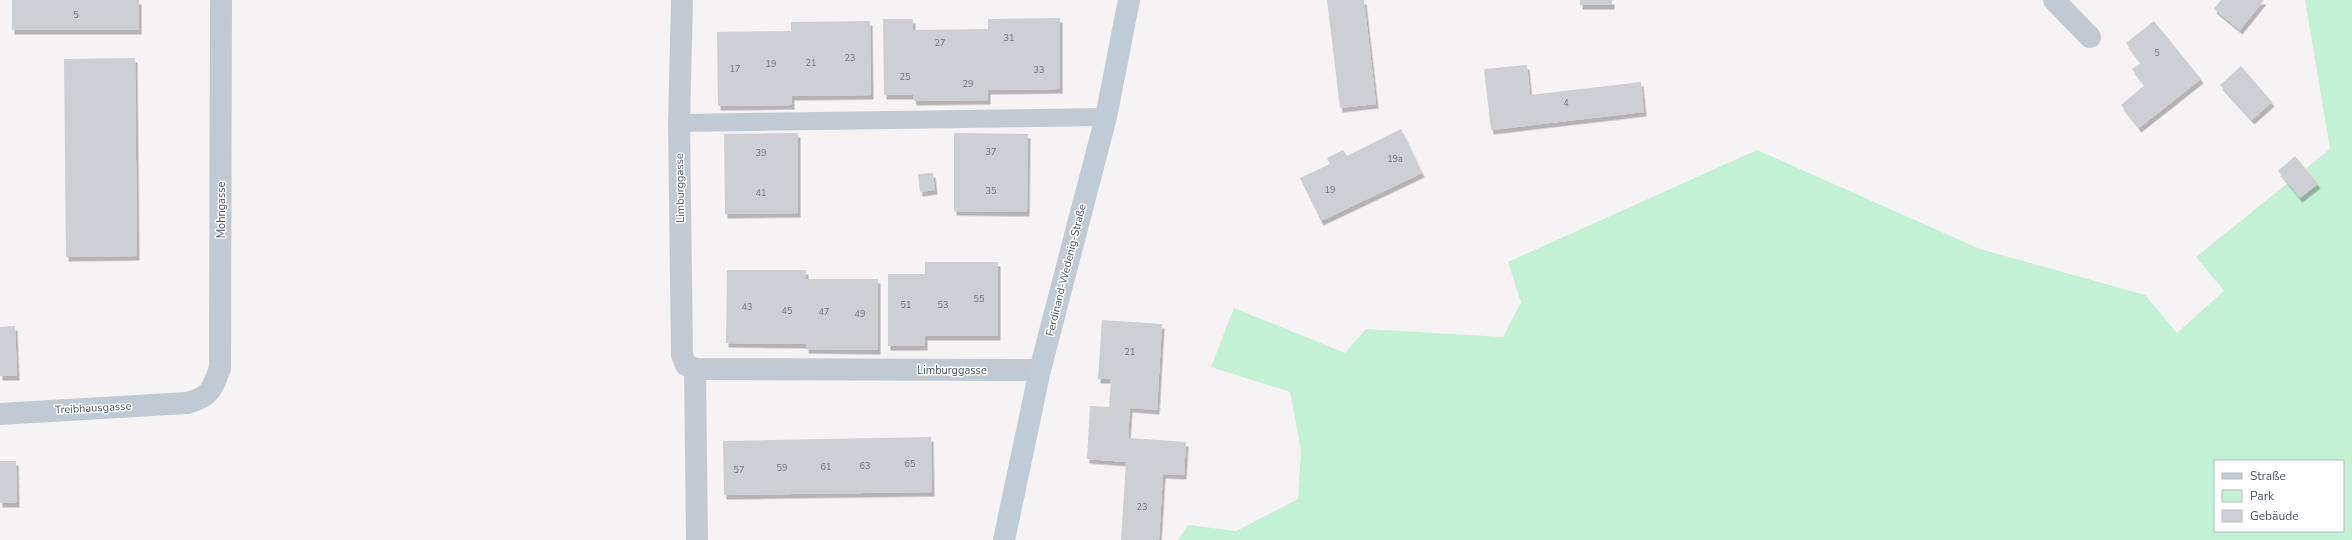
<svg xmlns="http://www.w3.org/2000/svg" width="2352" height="540" font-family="'Nunito Sans',sans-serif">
  <defs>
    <filter id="shadow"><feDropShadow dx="2.5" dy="4.5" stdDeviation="0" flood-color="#0004"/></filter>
  </defs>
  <rect width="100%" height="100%" fill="#f5f3f3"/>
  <path fill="#c3f1d5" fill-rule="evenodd" d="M 2305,0 L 2352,0 L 2352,540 L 1178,540 L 1188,525 L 1236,531 L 1298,499 L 1301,450 L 1290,392 L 1211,367 L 1234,308 L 1345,353 L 1366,329 L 1503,337 L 1521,302 L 1508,262 L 1757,150 L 1980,249 L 2145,295 L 2177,333 L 2224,291 L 2196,257 L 2330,149 ZM 2215,461 L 2343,461 L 2343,531 L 2215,531 Z"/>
  <g fill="#cdcfd5" filter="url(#shadow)">
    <rect x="12" y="0" width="127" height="30"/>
    <polygon points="1327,0 1364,0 1376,104 1340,108"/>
    <rect x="1580" y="0" width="32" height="5"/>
    <polygon points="2221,0 2264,0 2240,30 2214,9"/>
    <polygon points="1060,18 1060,89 988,90 988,100 914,101 913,95 884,95 883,19 913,19 913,30 988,29 988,19"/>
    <polygon points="870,21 871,95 792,96 792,105 718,106 717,32 791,31 791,22"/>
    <polygon points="2154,21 2201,79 2139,128 2121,105 2145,85 2132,69 2141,63 2126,43"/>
    <polygon points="135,58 137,256 66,257 64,59"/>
    <polygon points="1527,65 1530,95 1641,82 1644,112 1491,130 1484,69"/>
    <polygon points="2241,66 2272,102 2252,120 2220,85"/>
    <polygon points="1401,129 1422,173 1321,221 1300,178 1330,164 1327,158 1343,150 1347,156"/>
    <polygon points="798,133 798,213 725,214 724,134"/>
    <polygon points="954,133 1028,134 1027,212 954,211"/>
    <polygon points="2295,156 2318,184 2300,198 2278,171"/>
    <polygon points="933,173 935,190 920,192 918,174"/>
    <polygon points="925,262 998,262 998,336 925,336 925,346 888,346 888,274 925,274"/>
    <polygon points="727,270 806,270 806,279 878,279 878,350 806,349 806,344 726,343"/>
    <polygon points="1102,320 1162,324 1157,410 1130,408 1128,438 1186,442 1184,475 1163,474 1159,540 1121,540 1126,462 1087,459 1090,406 1109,407 1111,379 1098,379"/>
    <polygon points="15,326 17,376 0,376 0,327"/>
    <polygon points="931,437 932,492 724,495 723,441"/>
    <polygon points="0,461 16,461 17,503 0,503"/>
  </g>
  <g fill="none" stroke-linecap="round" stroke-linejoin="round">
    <polyline stroke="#c1cad2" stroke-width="18" points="679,123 1106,117"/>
    <g stroke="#c1cad2" stroke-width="22">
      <polyline points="682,0 679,123 682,355 686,365 695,369 1040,370"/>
      <polyline points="2054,0 2090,37"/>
      <polyline points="695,369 697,540"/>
      <path d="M 0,414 L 187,403 C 210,397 212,390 220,368 L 221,0"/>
    </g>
    <polyline stroke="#c1cbd6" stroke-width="22" points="1004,540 1040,370 1106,117 1129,0"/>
  </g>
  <g text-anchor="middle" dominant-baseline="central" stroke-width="3" stroke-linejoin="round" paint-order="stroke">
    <g font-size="9" fill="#6b747e">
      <text x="76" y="15">5</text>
      <text x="1009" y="38">31</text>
      <text x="940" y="43">27</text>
      <text x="2157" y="53">5</text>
      <text x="850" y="58">23</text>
      <text x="811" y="63">21</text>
      <text x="771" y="64">19</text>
      <text x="735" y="69">17</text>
      <text x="1039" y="70">33</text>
      <text x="905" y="77">25</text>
      <text x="968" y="84">29</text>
      <text x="1566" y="103">4</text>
      <text x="991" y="152">37</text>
      <text x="761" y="153">39</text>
      <text x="1395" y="159">19a</text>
      <text x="1330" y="190">19</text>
      <text x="991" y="191">35</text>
      <text x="761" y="193">41</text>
      <text x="979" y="299">55</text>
      <text x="906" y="305">51</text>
      <text x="943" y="305">53</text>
      <text x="747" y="307">43</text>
      <text x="787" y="311">45</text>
      <text x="824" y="312">47</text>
      <text x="860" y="314">49</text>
      <text x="1130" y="352">21</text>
      <text x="910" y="464">65</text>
      <text x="865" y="466">63</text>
      <text x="826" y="467">61</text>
      <text x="782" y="468">59</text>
      <text x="739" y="470">57</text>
      <text x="1142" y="507">23</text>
    </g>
    <g font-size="11" fill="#4a5661" stroke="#fff">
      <text transform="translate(680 188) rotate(-91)">Limburggasse</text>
      <text transform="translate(221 210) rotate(-90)">Mohngasse</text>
      <text transform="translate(1066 270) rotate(-76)">Ferdinand-Wedenig-Straße</text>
      <text x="952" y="370">Limburggasse</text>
      <text transform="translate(93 408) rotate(-3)">Treibhausgasse</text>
    </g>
  </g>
  <rect x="2214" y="460" width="130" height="72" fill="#ffffff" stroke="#b7bbc0"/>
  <rect x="2222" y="473" width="20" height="6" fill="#c1cbd6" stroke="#b7bbc0"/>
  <text x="2250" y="480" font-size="12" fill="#4a5661">Straße</text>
  <rect x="2222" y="490" width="20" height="12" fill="#c3f1d5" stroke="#b7bbc0"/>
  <text x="2250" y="500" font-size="12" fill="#4a5661">Park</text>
  <rect x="2222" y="510" width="20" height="12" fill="#cdcfd5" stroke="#b7bbc0"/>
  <text x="2250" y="520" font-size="12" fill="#4a5661">Gebäude</text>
</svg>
